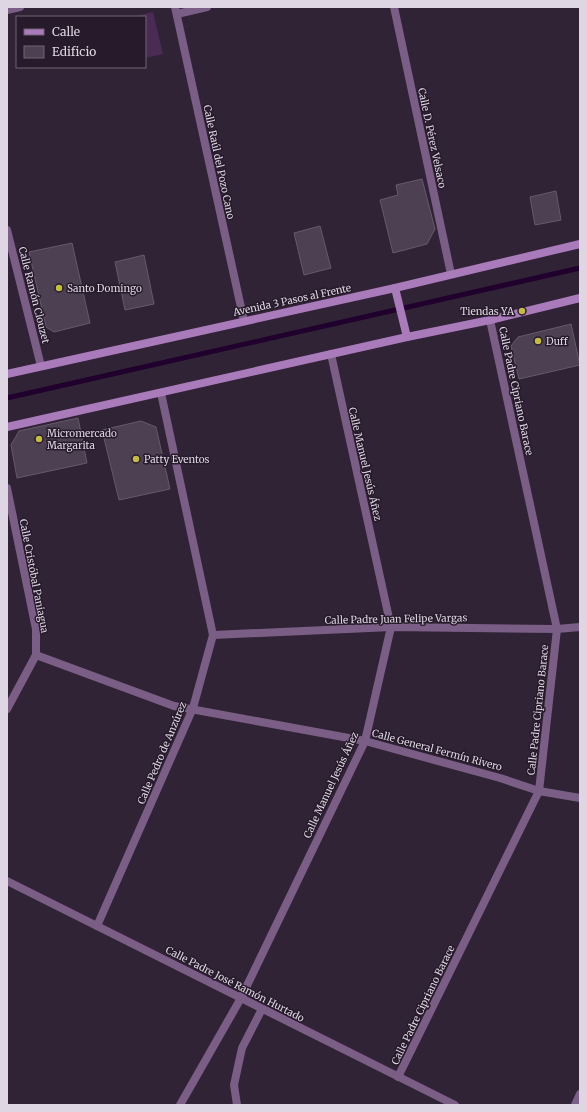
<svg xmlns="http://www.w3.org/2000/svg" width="587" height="1112" font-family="Merriweather,serif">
  <rect width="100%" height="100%" fill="#302335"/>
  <polygon fill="#492b53" points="153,12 163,54 145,58 145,17 132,17"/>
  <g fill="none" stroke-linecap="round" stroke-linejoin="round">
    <polyline stroke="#20002c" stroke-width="5" points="7,398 580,268"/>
  </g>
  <g fill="#4e4053" stroke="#67596c">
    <polygon points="422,179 435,229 427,244 393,253 380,200 398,195 396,185"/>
    <polygon points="556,191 561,220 535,225 530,197"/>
    <polygon points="320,226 331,268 304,275 294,233"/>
    <polygon points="72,243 90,323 54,332 46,327 29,252"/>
    <polygon points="144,255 154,304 125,310 115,262"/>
    <polygon points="571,324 580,365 519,379 511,346 518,337"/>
    <polygon points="78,418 87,463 17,478 11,445 19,431"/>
    <polygon points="141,421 156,427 170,489 119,500 102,430"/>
  </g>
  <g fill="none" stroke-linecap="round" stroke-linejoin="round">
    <polyline stroke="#7b5e86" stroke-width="8" points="237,1105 234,1085 242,1048 262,1009"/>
    <g stroke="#7b5e86" stroke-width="8">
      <polyline points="175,7 244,321"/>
      <polyline points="394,7 451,274"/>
      <polyline points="7,10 20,7"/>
      <polyline points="177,14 207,7"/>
      <polyline points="7,230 41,366"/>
      <polyline points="7,488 36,629 36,655 7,709"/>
      <polyline points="213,635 391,627 557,629 580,627"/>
      <polyline points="36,655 174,706 365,741 500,778 539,791 580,798"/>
      <polyline points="7,881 455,1105"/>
      <polyline points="97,926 193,708 213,635 161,393"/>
      <polyline points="398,1077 539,791 557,629 490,320"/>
      <polyline points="180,1105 241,998 365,741 391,627 331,354"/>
      <polyline points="575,1105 580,1094"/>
    </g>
    <g stroke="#aa7bbb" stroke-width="8">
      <polyline points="395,288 407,337"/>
      <polyline points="7,374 395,288 580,244"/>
      <polyline points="7,427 407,337 490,320 580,298"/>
    </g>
  </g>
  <g fill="#c3bd3e" stroke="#261a2b" stroke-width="1.5">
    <circle cx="59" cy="288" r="4"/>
    <circle cx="522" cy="311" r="4"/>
    <circle cx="538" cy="341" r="4"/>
    <circle cx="39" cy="439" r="4"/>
    <circle cx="136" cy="459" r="4"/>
  </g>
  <g text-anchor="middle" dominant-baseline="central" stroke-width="3" stroke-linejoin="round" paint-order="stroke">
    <g font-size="10" fill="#ded6e2" stroke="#261a2b">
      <text transform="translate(432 138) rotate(78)">Calle D. Pérez Velsaco</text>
      <text transform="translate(219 162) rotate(78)">Calle Raúl del Pozo Cano</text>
      <text transform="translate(34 295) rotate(76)">Calle Ramón Clouzet</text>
      <text transform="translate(292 300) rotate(-12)">Avenida 3 Pasos al Frente</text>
      <text transform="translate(516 391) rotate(78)">Calle Padre Cipriano Barace</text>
      <text transform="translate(365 464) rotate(77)">Calle Manuel Jesús Áñez</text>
      <text transform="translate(34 576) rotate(79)">Calle Cristóbal Paniagua</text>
      <text transform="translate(396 619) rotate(-1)">Calle Padre Juan Felipe Vargas</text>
      <text transform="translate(538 710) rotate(-84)">Calle Padre Cipriano Barace</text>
      <text transform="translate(437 750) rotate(15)">Calle General Fermín Rivero</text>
      <text transform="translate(162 753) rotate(-67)">Calle Pedro de Anzúrez</text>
      <text transform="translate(331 785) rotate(-65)">Calle Manuel Jesús Áñez</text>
      <text transform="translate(235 984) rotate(27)">Calle Padre José Ramón Hurtado</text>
      <text transform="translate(423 1005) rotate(-64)">Calle Padre Cipriano Barace</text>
    </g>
    <g font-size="10" fill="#ded6e2" stroke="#261a2b" text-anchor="start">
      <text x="67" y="288">Santo Domingo</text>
      <text x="514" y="311" text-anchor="end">Tiendas YA</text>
      <text x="546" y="341">Duff</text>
      <text x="47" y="433">Micromercado<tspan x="47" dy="12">Margarita</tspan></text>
      <text x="144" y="459">Patty Eventos</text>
    </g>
  </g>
  <rect width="587" height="1112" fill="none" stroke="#ded6e2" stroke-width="16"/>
  <rect x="16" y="16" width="130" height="52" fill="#261a2b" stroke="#706574"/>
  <rect x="24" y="29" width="20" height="6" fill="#aa7bbb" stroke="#706574"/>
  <text x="52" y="36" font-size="12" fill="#ded6e2">Calle</text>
  <rect x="24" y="46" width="20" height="12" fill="#4e4053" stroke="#706574"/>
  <text x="52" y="56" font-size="12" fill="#ded6e2">Edificio</text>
</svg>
